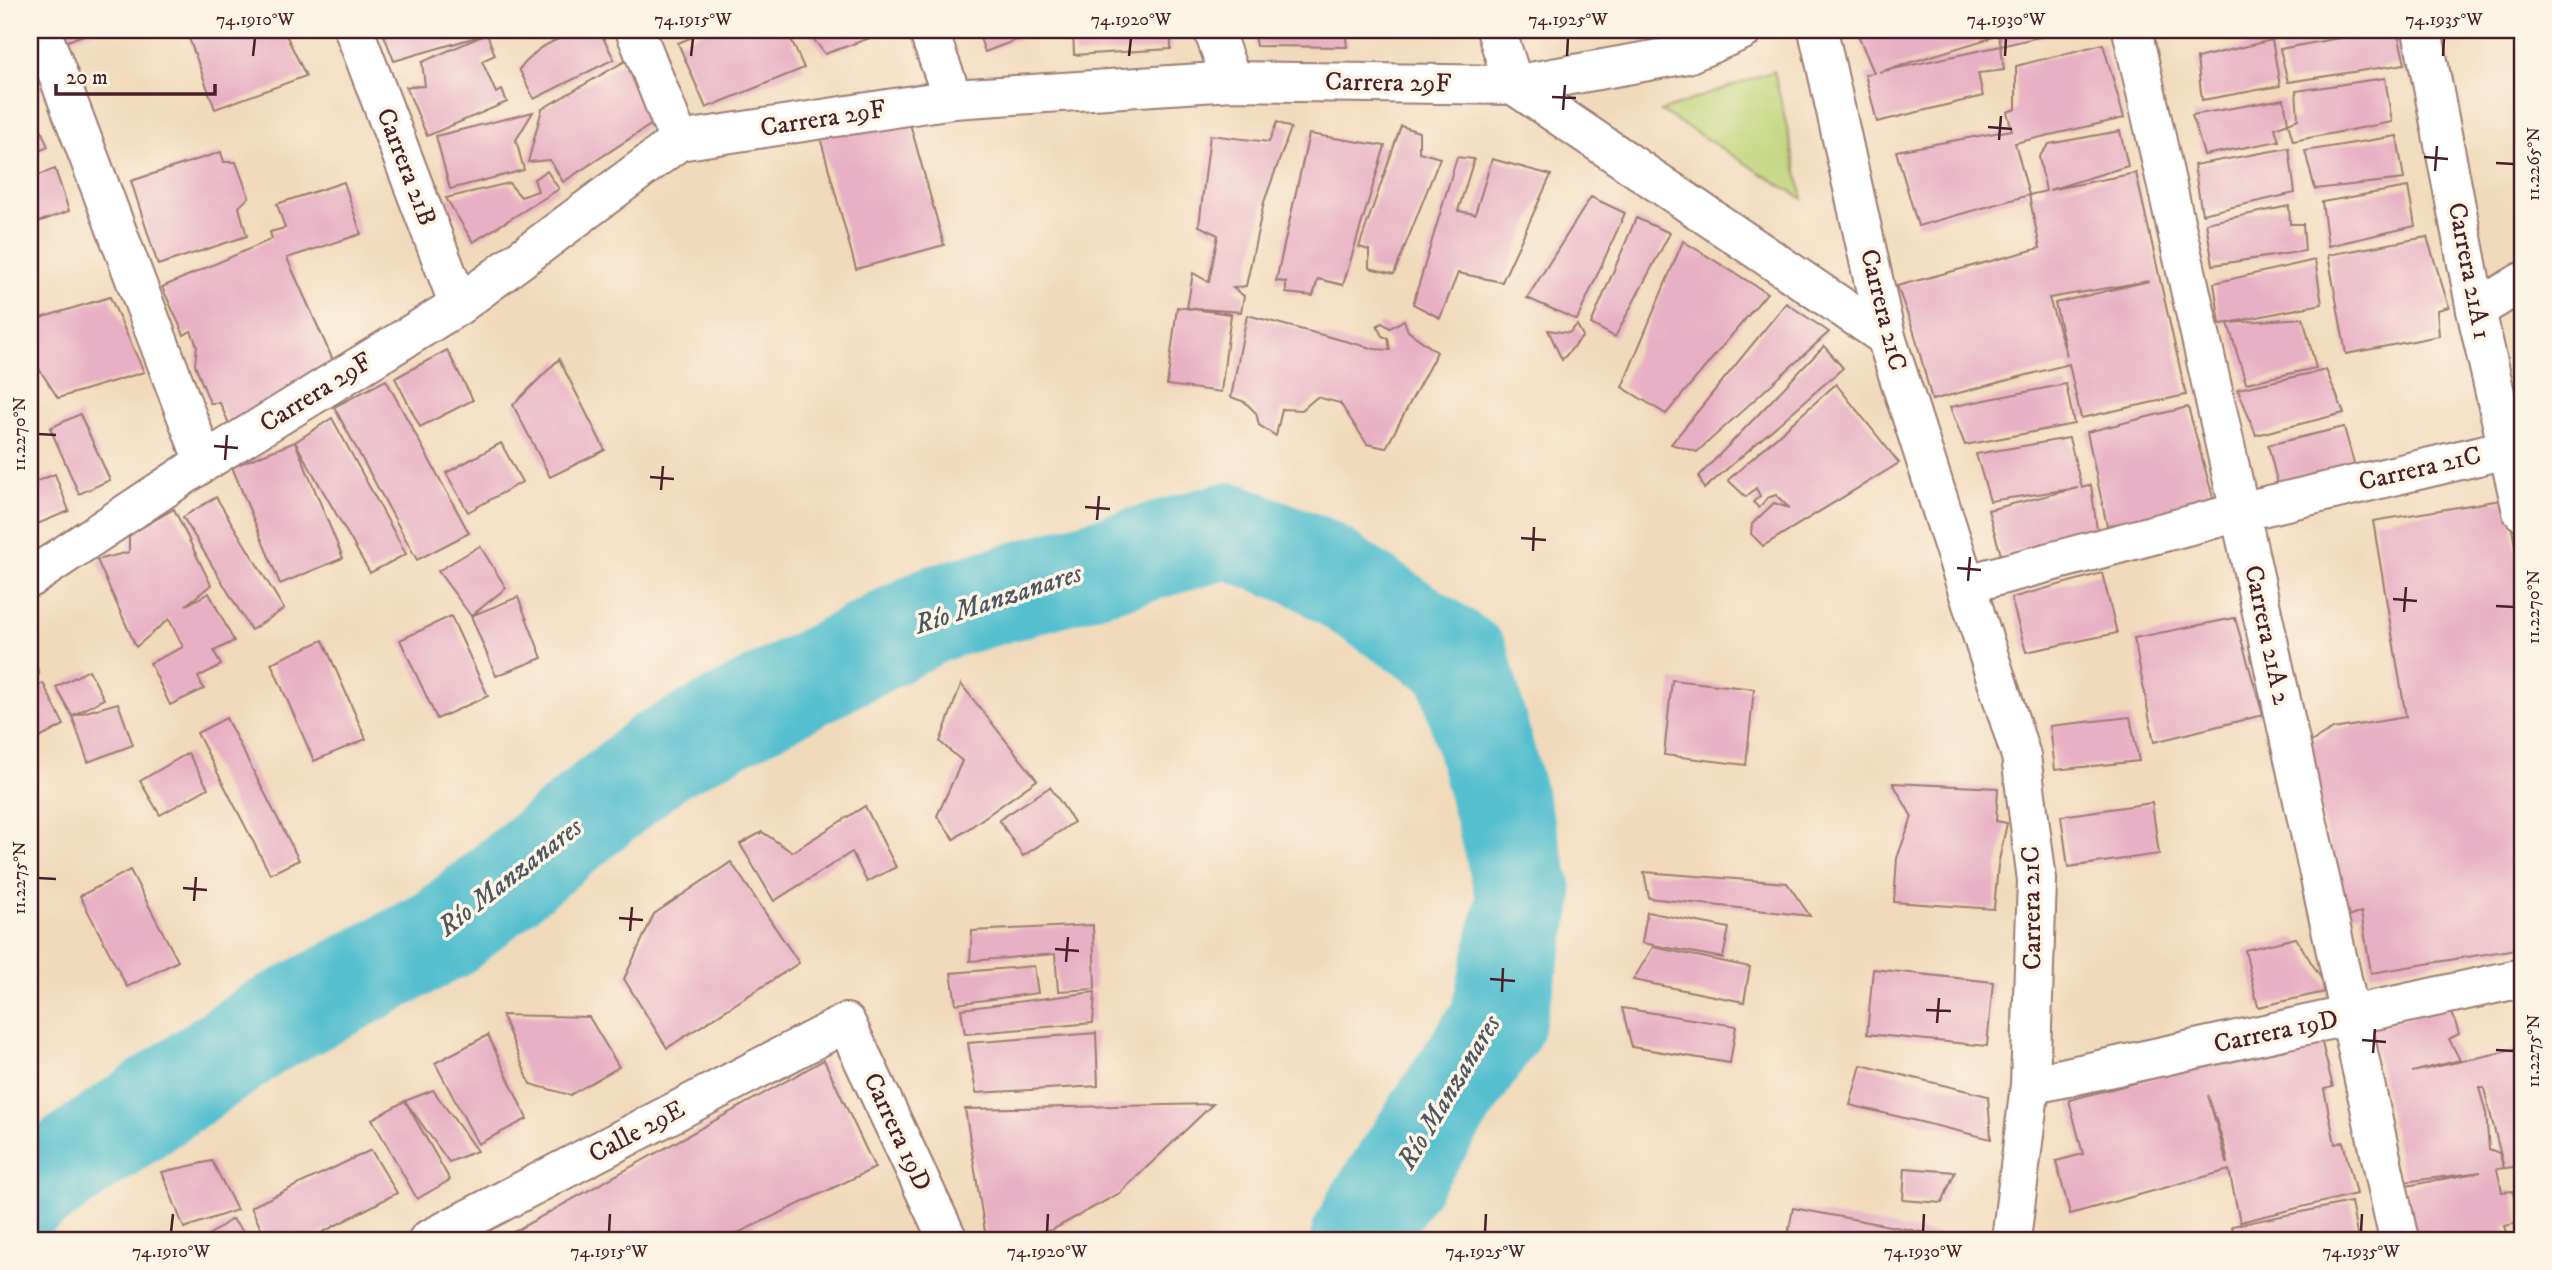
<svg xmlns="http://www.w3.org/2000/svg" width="2552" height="1270" font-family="'IM FELL DW Pica',serif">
  <rect width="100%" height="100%" fill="#fcf5e5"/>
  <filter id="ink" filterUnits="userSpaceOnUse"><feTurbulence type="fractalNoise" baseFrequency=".0143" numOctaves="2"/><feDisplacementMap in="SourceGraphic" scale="14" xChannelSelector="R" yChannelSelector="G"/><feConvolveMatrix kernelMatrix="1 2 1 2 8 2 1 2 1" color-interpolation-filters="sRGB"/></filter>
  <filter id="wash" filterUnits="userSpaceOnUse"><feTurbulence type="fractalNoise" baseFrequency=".00686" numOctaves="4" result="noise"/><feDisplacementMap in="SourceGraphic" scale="28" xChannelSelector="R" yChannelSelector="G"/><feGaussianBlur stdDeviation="1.57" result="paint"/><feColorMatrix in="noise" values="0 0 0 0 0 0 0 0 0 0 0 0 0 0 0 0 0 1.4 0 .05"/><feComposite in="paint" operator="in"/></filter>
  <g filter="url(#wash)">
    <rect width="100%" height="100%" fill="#f1dabb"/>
    <polygon fill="#bed377" stroke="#847951" stroke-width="2" points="1774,71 1803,199 1661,111"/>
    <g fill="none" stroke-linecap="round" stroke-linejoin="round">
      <polyline stroke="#54bfcf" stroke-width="96" points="30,1189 264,1028 443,934 660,756 934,614 1228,530 1315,564 1462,661 1525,896 1497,1022 1373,1211 1358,1240"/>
    </g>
    <g id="blocks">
      <g fill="#e8b0c4" fill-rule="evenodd">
        <polygon points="60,30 96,30 65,42"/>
        <polygon points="216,30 293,30 286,35 306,76 215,109 189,38"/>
        <polygon points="382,30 492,30 487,34 394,61"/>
        <polygon points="536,30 560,30 542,40"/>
        <polygon points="576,30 599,30 614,59 534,99 519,69 540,48"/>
        <polygon points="709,30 787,30 804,68 706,108 678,43"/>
        <polygon points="807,30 892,30 825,54"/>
        <polygon points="977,30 1042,30 985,52"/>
        <polygon points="1073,30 1171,30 1171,49 1074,55"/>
        <polygon points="1253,30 1345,30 1347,47 1256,46"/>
        <polygon points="1626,30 1654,30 1654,31 1628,38"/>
        <polygon points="1856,30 1987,30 1991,38 1879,72 2001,46 2004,70 1978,73 1983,96 1877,122 1865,74 1874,73"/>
        <polygon points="1997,30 2063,30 2064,31 2001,46"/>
        <polygon points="2381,30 2397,30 2405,64 2288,82 2280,49"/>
        <polygon points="487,34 495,55 482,61 496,93 502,90 507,102 427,136 406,87 425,86 422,62"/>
        <polygon points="2272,40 2280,86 2202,100 2197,58"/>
        <path d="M 2103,44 L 2124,118 L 2015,143 L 2029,195 L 2046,191 L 2039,157 L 2049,144 L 2120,131 L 2128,166 L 2049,190 L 2136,173 L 2186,395 L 2081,418 L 2069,364 L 1932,400 L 1914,332 L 1897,286 L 2040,248 L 2029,195 L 1918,226 L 1896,151 L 2012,130 L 2007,112 L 2016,109 L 2016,66 ZM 2149,281 L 2055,303 L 2067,356 L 2049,298 Z"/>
        <polygon points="634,56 658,120 563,182 550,160 528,162 542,109"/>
        <polygon points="2385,78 2392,122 2293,141 2288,123 2298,119 2296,91"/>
        <polygon points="2284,99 2288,123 2275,128 2279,141 2204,155 2192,115"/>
        <polygon points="30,102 48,147 30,155"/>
        <polygon points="533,112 516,140 524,170 450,189 436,136"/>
        <polygon points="907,113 944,245 856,269 820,137"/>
        <polygon points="1277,122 1291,128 1264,202 1246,286 1233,288 1244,296 1241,312 1187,308 1193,273 1209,282 1218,235 1199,226 1210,135 1269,142"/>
        <polygon points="1401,126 1419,132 1419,152 1440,158 1394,274 1369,268 1369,250 1359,247"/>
        <polygon points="1309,134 1385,146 1343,285 1318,279 1313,296 1286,293 1286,282 1276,281"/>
        <polygon points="2397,136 2404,179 2315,189 2305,151"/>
        <polygon points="2289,148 2295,193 2202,214 2194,165"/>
        <polygon points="221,152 224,162 236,162 249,197 239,207 247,236 158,265 131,181"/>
        <polygon points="1457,157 1474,159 1458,211 1475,214 1492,159 1551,175 1502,282 1458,273 1440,318 1413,304"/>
        <polygon points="55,169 69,211 30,225 30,178"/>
        <polygon points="547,171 559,189 473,242 446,198 509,183 521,197 538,191 534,179"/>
        <polygon points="344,182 361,234 287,258 341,378 230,426 220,403 210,403 195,365 197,346 191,331 184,335 162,287 272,239 270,232 285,228 277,204"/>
        <polygon points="2408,187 2415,226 2328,246 2322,202"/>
        <polygon points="1591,197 1625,213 1577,320 1527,298"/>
        <polygon points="2289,206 2290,224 2303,224 2305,251 2213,265 2206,223"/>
        <polygon points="1636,218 1670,233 1615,337 1591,324"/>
        <polygon points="2427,237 2449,307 2437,310 2439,336 2346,354 2328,255"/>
        <polygon points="1683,241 1767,293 1666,414 1622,387"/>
        <polygon points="2315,260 2322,304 2228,323 2303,318 2316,368 2246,383 2228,323 2220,324 2214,283"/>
        <polygon points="110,297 144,372 58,398 30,355 30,321"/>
        <polygon points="1786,303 1829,332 1697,452 1671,444"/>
        <polygon points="1177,307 1231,314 1221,392 1167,385"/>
        <polygon points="1247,315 1375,349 1390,350 1388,338 1382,336 1377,326 1382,323 1390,328 1404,320 1408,331 1437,352 1386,448 1367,444 1340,403 1317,397 1302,410 1282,409 1276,436 1259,425 1256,413 1245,402 1231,397"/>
        <polygon points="1577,325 1583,336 1562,360 1548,330 1569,333"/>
        <polygon points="1824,346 1843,368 1704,489 1699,476"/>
        <polygon points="447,350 473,400 420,427 395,378"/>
        <polygon points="559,359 605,450 550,477 513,405"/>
        <polygon points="2326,370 2344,413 2256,435 2238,389"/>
        <polygon points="386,380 469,533 417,560 334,407"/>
        <polygon points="1836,384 1899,463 1763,546 1751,534 1752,524 1774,503 1789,508 1776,495 1767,498 1759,508 1753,502 1760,496 1756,488 1746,497 1728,480"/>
        <polygon points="2066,384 2074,424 1965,445 1950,407"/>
        <polygon points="2188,407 2215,505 2107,526 2087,432"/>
        <polygon points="80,414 110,480 79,494 50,428"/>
        <polygon points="332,418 406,554 370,573 295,442"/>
        <polygon points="2344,427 2356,471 2280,493 2268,445"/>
        <polygon points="2069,438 2082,488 2091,485 2097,530 2001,555 1988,510 2078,488 1990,501 1976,454"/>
        <polygon points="295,442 343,558 280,584 232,467"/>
        <polygon points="501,443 522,482 468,512 446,473"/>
        <polygon points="55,474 69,511 30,527 30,484"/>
        <polygon points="216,497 284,609 251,630 183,517"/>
        <polygon points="2507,499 2522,587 2522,948 2371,973 2361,912 2346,918 2306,745 2333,729 2406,717 2373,521"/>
        <polygon points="174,509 211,585 186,605 209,593 234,641 214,651 221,665 198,677 204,689 170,705 150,663 183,647 169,619 136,647 97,560 129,552 129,535"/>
        <polygon points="480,546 506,588 471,616 518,597 542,658 496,676 471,616 438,571"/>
        <polygon points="2102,573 2117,633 2026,652 2011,598"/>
        <polygon points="451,616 488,696 437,719 400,640"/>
        <polygon points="2235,618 2263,715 2154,742 2134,638"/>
        <polygon points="323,640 366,739 314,761 271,663"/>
        <polygon points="30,647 39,674 30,677"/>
        <polygon points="89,670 104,699 72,716 56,687"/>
        <polygon points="1672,680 1754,689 1746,765 1664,755"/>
        <polygon points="43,683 64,725 30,743 30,690"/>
        <polygon points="961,684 1037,780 954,839 937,816 962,761 940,742"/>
        <polygon points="118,703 133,745 88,762 72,716"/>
        <polygon points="2130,717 2139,761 2055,770 2050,726"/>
        <polygon points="226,718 299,860 270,874 197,733"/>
        <polygon points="188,753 208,788 160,815 140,781"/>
        <polygon points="1893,783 1998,788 1996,821 2007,823 1998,865 1994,909 1894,902 1897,858 1912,817"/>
        <polygon points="1050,787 1074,822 1023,856 999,820"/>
        <polygon points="2152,803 2159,854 2068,867 2061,816"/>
        <polygon points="865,806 896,867 867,882 852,852 774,901 740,844 762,832 792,852"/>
        <polygon points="731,862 799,963 667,1048 624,979 654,914"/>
        <polygon points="130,870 178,961 127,987 80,896"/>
        <polygon points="1644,872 1787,883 1810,916 1649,898"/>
        <polygon points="1647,912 1729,928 1723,958 1642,943"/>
        <polygon points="1093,925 1095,989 1058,991 1055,954 970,961 972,931"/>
        <polygon points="2296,938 2329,991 2258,1007 2245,950"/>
        <polygon points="1653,947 1750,967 1744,1002 1633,980"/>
        <polygon points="1034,966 1038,993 956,1004 951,973"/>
        <polygon points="1873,969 1993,982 1987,1046 1867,1034"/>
        <polygon points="1095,992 1093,1023 965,1034 961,1009"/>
        <path d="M 2450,1006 L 2459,1034 L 2449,1039 L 2460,1060 L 2412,1072 L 2522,1048 L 2522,1166 L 2497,1169 L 2502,1192 L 2513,1191 L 2519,1223 L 2504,1226 L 2508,1240 L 2413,1240 L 2406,1186 L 2481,1172 L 2404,1182 L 2371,1027 ZM 2479,1088 L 2484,1088 L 2504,1168 L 2499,1153 L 2489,1149 L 2486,1113 Z"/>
        <polygon points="1622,1008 1736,1026 1730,1063 1632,1047"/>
        <polygon points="502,1015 589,1017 619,1067 570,1095 530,1084"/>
        <polygon points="1096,1033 1098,1086 976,1093 968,1043"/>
        <polygon points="488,1035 527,1119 478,1144 435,1063"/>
        <path d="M 2320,1035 L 2333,1087 L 2324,1089 L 2335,1144 L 2343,1142 L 2356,1194 L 2240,1222 L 2229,1170 L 2070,1214 L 2056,1161 L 2083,1154 L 2069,1100 ZM 2208,1095 L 2225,1148 L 2228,1163 L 2227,1163 Z"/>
        <polygon points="824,1060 875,1168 723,1240 513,1240 510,1234"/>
        <polygon points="1861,1065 1988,1096 1991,1139 1850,1105"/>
        <polygon points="433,1090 477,1151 449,1162 405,1101"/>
        <polygon points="405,1101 450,1180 417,1199 372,1119"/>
        <polygon points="1213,1104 1120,1193 1052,1230 986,1238 965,1109"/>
        <polygon points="371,1150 397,1193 308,1240 266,1240 251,1207"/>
        <polygon points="212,1161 237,1210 184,1228 162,1172"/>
        <polygon points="1905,1168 1955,1172 1942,1203 1903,1200"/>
        <polygon points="2351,1202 2358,1240 2235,1240 2232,1226"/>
        <polygon points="1793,1208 1949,1237 1948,1240 1787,1240"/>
        <polygon points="232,1219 251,1240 213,1240 210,1234"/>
        <polygon points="2220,1234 2221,1240 2199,1240 2199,1239"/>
      </g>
    </g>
  </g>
  <g filter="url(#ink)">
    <use href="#blocks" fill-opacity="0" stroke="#9e7c73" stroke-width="2"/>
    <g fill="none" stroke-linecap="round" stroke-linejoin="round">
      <defs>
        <g id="minor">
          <polyline points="41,30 204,462"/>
          <polyline points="354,30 459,305"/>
          <polyline points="635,30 679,141"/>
          <polyline points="928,30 953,99"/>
          <polyline points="1213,30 1232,81"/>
          <polyline points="1496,30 1514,85 1886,337"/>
          <polyline points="1818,30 1886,337 2021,756 2037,880 2030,1085 2011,1240"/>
          <polyline points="2132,30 2240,512 2399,1240"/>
          <polyline points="2422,30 2476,310 2522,511"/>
          <polyline points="2476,310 2522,282"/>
          <polyline points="30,578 204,462 459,305 679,141 953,99 1232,81 1514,85 1687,54 1743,30"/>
          <polyline points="1967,584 2240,512 2507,449"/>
          <polyline points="2030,1085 2522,978"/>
          <polyline points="428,1240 846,1023 948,1240"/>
        </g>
      </defs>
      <use href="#minor" stroke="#9e7c73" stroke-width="42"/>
      <use href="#minor" stroke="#fff" stroke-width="38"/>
    </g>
  </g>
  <path fill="none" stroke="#4a1f2b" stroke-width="2.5" d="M 253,56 L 255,38M 691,56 L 693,38M 1129,56 L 1131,38M 1567,56 L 1568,38M 2005,56 L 2006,38M 2443,56 L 2444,38M 1552,97 L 1576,98M 1563,110 L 1565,85M 1988,127 L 2012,129M 1999,140 L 2001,116M 2424,157 L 2448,159M 2496,163 L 2514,164M 2435,171 L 2437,146M 38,434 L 56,435M 214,446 L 238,448M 225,460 L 227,435M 650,477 L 674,479M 661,490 L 663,466M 1085,507 L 1110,509M 1097,520 L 1099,496M 1521,538 L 1546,540M 1533,551 L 1534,527M 1957,568 L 1981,570M 1968,581 L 1970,557M 2393,599 L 2417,601M 2496,606 L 2514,607M 2404,612 L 2406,587M 38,878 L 56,879M 183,888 L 207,890M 194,901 L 196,877M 619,918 L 643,920M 630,931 L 632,907M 1055,949 L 1079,951M 1066,962 L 1068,937M 1490,979 L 1515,981M 1502,992 L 1503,968M 1926,1010 L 1951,1011M 1937,1023 L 1939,998M 2362,1040 L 2386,1042M 2496,1050 L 2514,1051M 2373,1053 L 2375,1029M 171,1232 L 173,1214M 609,1232 L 610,1214M 1047,1232 L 1048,1214M 1485,1232 L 1486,1214M 1923,1232 L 1924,1214M 2361,1232 L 2362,1214"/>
  <g text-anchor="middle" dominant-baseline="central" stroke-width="7" stroke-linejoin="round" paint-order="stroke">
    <g font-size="26" fill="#4a1f2b" stroke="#fcf5e5">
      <text transform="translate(1388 83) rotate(1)">Carrera 29F</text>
      <text transform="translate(823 119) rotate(-9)">Carrera 29F</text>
      <text transform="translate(406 167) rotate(69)">Carrera 21B</text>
      <text transform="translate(2469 271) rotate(79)">Carrera 21A 1</text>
      <text transform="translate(1883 310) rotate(76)">Carrera 21C</text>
      <text transform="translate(316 393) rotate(-32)">Carrera 29F</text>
      <text transform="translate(2420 469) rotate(-13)">Carrera 21C</text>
      <text transform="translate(2267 635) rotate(78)">Carrera 21A 2</text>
      <text transform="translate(2032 908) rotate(-91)">Carrera 21C</text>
      <text transform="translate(2276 1032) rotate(-12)">Carrera 19D</text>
      <text transform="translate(637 1132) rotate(-28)">Calle 29E</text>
      <text transform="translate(897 1132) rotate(65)">Carrera 19D</text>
    </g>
    <g font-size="28" font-style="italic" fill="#4e5764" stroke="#fcf5e5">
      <text transform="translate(998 599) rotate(-18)">Río Manzanares</text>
      <text transform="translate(510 877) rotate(-38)">Río Manzanares</text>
      <text transform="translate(1449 1092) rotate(-59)">Río Manzanares</text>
    </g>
  </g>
  <rect width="2552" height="1270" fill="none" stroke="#fcf5e5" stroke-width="77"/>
  <path d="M56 84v10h159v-10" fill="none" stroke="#4a1f2b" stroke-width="3.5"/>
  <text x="66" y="84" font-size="21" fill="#4a1f2b" stroke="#fcf5e5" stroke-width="5" paint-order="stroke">20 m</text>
  <rect x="38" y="38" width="2476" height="1194" fill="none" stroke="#4a1f2b" stroke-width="2.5"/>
  <g font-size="18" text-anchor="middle" fill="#4a1f2b">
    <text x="255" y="25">74.1910°W</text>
    <text x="693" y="25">74.1915°W</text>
    <text x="1131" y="25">74.1920°W</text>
    <text x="1568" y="25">74.1925°W</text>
    <text x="2006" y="25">74.1930°W</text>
    <text x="2444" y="25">74.1935°W</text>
    <text transform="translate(2533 164) rotate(-90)" y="6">11.2265°N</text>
    <text transform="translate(19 434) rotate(-90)" y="6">11.2270°N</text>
    <text transform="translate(2533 607) rotate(-90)" y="6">11.2270°N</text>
    <text transform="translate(19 878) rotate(-90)" y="6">11.2275°N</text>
    <text transform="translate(2533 1051) rotate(-90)" y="6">11.2275°N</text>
    <text x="171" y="1257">74.1910°W</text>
    <text x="609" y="1257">74.1915°W</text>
    <text x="1047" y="1257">74.1920°W</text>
    <text x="1485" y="1257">74.1925°W</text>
    <text x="1923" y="1257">74.1930°W</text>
    <text x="2361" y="1257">74.1935°W</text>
  </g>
</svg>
